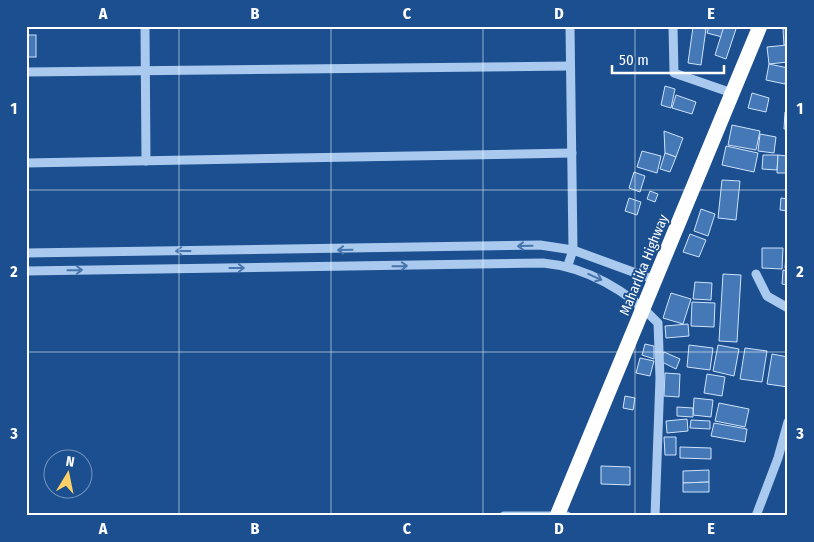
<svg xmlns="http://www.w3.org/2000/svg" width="814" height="542" font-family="'Fira Sans Condensed',sans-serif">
  <rect width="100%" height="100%" fill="#1b4f8f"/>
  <g fill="#4478b7" stroke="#cfe3fa">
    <polygon points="709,26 724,26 722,37 707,33"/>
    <polygon points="724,26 737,26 726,59 715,55"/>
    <polygon points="693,27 706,29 701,65 688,63"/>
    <polygon points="788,28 788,45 784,45 783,29"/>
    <rect x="26" y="35" width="10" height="22"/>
    <polygon points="787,45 788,62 769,64 767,47"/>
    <polygon points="769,64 788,68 785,84 766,80"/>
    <polygon points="665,86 675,89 671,108 661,105"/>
    <polygon points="752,93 769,98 766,112 748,108"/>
    <polygon points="676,95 696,102 692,114 672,108"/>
    <polygon points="785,112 788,112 788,129 784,129"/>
    <polygon points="732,125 760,131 756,150 728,145"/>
    <polygon points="664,131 683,138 676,157 665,153"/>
    <polygon points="760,134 776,137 774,153 758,151"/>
    <polygon points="726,146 758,153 754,172 722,165"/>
    <polygon points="642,151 661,156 657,173 637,167"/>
    <polygon points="665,153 676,157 670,172 660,169"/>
    <polygon points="763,155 778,155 777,170 762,169"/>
    <polygon points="778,155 788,156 788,173 777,173"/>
    <polygon points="634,172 645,176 640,192 629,188"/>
    <polygon points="722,180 740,181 736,220 718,218"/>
    <polygon points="650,191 658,194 655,202 647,199"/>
    <polygon points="629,198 641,202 637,215 625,211"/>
    <polygon points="781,198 788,199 788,211 780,210"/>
    <polygon points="701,209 715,214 708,236 694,231"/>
    <polygon points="690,234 706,240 699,257 683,252"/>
    <polygon points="787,243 788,243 788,268 785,268"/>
    <polygon points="762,248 783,248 782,269 762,268"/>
    <polygon points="783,270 788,271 788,285 782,284"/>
    <polygon points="723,274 741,275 737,342 719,341"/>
    <polygon points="695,282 712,283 711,300 693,299"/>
    <polygon points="671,293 691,299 683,324 663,318"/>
    <polygon points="692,302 715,303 714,327 691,326"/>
    <polygon points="688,324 689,336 666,338 665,326"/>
    <polygon points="645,344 654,346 654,359 642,355"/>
    <polygon points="689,345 713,348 710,370 687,367"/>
    <polygon points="718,345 739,349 734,376 713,371"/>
    <polygon points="745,348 767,351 762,382 740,379"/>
    <polygon points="664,352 680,359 676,369 660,361"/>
    <polygon points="772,354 788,357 788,387 767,384"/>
    <polygon points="640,358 654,361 650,376 636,373"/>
    <polygon points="665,373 680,374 679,397 664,396"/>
    <polygon points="707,374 725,377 722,396 704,393"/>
    <polygon points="625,396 635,398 633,410 623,408"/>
    <polygon points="694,398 713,400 711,417 693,415"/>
    <polygon points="719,403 749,409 745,427 715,421"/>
    <polygon points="677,407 693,408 693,417 677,416"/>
    <polygon points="687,419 688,431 667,433 666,421"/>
    <polygon points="691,420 710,421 710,429 690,428"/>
    <polygon points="714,423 747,429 745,442 711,436"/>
    <polygon points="664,437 676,437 676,455 665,455"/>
    <polygon points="680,447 711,448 711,459 680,458"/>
    <polygon points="601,466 630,467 630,485 601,484"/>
    <polygon points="709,470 709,482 683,483 683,471"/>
    <polygon points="709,482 709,492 683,492 683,483"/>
  </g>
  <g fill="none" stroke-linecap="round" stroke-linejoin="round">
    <g stroke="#a9c9ee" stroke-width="9">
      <polyline points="145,26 146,161"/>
      <polyline points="673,26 674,73 732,93"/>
      <polyline points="26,72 570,66"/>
      <polyline points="26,163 572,153"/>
      <polyline points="26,253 540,245 573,250 655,280"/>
      <polyline points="568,265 573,250 570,26"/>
      <path d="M 26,271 L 543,263 C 587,267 628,291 658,323 L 660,378 L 655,516"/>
      <polyline points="756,274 767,296 788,308"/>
      <polyline points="504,516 567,516"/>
      <polyline points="756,516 778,458 788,422"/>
    </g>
    <polyline stroke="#fff" stroke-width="15" points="557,516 760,26"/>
  </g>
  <defs><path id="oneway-shaft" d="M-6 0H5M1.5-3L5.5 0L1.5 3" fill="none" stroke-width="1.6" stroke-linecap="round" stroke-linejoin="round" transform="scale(1.25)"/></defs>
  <g stroke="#4674ac">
    <use href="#oneway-shaft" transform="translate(525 246) rotate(179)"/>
    <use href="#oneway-shaft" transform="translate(345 250) rotate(179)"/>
    <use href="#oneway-shaft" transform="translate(183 251) rotate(180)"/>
    <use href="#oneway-shaft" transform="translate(400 266) rotate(-1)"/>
    <use href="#oneway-shaft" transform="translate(237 268)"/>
    <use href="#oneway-shaft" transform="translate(75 270) rotate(-1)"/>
    <use href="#oneway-shaft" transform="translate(595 277) rotate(24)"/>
  </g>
  <path fill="none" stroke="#fff" stroke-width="1" stroke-opacity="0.55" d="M 179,26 L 179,516M 331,26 L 331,516M 483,26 L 483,516M 635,26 L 635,516M 26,190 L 788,190M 26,352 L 788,352"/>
  <g text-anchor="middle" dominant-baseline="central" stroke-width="4" stroke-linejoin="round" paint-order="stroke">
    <g font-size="14" fill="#fff" stroke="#1b4f8f">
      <text transform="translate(644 265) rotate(-68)">Maharlika Highway</text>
    </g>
  </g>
  <rect width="814" height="542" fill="none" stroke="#1b4f8f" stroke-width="55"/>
  <g transform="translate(68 474) rotate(10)"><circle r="24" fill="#1b4f8f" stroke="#7695bc"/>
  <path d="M0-4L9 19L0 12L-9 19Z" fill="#ffd166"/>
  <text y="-8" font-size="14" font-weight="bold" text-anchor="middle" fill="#ffffff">N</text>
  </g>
  <path d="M612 65v8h112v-8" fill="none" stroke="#ffffff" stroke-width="2.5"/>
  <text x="619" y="65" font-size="15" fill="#ffffff" stroke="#1b4f8f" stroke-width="4" paint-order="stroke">50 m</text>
  <rect x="28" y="28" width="758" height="486" fill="none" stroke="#fff" stroke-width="2"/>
  <g font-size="16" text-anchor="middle" font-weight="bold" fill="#fff">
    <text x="103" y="19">A</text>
    <text x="255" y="19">B</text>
    <text x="407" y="19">C</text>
    <text x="559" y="19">D</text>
    <text x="711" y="19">E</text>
    <text x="14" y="114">1</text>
    <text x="800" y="114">1</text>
    <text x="14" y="277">2</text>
    <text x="800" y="277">2</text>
    <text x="14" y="439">3</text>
    <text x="800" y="439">3</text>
    <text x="103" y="534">A</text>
    <text x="255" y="534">B</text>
    <text x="407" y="534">C</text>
    <text x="559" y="534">D</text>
    <text x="711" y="534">E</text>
  </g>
</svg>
